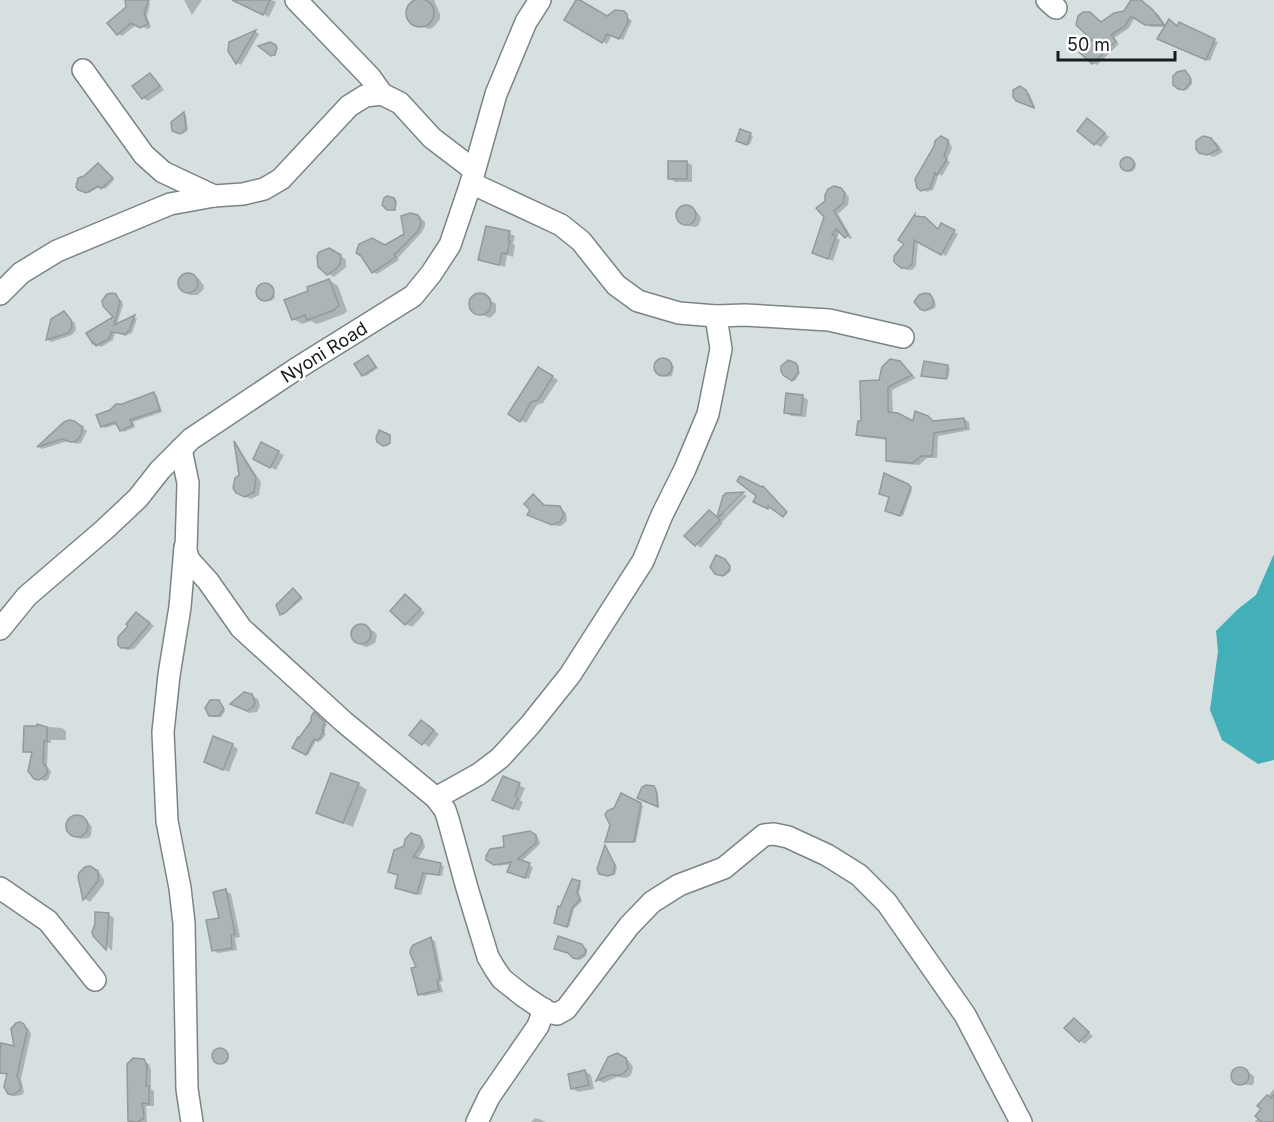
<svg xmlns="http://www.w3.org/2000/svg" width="1274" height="1122" font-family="Inter,sans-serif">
  <rect width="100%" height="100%" fill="#d7e0e1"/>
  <polygon fill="#43afb8" points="1274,554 1274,760 1258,764 1222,740 1210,710 1218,651 1216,631 1238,609 1256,595"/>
  <g fill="#0003">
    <polygon points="128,0 146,0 150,4 147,16 151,27 148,29 136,25 122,36 118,34"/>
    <polygon points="184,0 202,0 192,15"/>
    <polygon points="255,0 272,0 276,2 269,17 251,8"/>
    <polygon points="412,0 434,0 440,14 440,19 434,27 429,29 413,23 408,15"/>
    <polygon points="1133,0 1140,0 1158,14 1166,26 1178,28 1218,42 1210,61 1162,41 1166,27 1151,27 1135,17 1129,28 1114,38 1119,44 1097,65 1093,63 1094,40 1102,23 1125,12"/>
    <polygon points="623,13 632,21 623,40 612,35 607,44 586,32"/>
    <polygon points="256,32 259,34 241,65 237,63 230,50 234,40"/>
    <polygon points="1185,72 1192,79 1192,84 1187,90 1181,90 1178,88"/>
    <polygon points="150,75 156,79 164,90 148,101 143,98"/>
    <polygon points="1020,88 1029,93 1035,107 1020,102"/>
    <polygon points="184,114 186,115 188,130 183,134 176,131"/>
    <polygon points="1093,123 1109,137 1101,147 1095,144"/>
    <polygon points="741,131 753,136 750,145 738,140"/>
    <polygon points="945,139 949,141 952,148 947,160 950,162 942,176 939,174 933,190 927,192 918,187"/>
    <polygon points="1211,139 1217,143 1223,152 1214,157 1200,152"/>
    <circle cx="1129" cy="165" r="7"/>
    <polygon points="687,162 692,165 692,182 675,182 670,178"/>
    <polygon points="101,166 114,180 105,189 101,186 89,193 83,191"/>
    <polygon points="843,191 849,197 848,205 838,214 852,238 850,239 840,231 837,238 840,240 833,261 813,253"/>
    <polygon points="683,207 697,212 701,218 699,225 696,227 688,226 679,220 678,212"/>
    <polygon points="418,216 425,222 425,226 422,232 398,258 399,260 377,274 373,272 385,247 406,235"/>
    <polygon points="916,216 939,231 942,225 958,234 946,256 918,241 916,266 912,270 907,270 902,267 906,244 900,240"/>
    <polygon points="509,233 515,236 513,244 515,245 513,257 507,255 505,267 479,259"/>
    <polygon points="340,255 346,260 346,267 334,277 328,274"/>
    <polygon points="189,274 199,279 204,286 203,290 198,295 190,295 184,291 179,284 181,277"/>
    <polygon points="329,280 338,286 347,311 344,314 317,324 311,321 302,324 293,319 310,292"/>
    <polygon points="262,285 273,288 275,298 271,301 260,298 257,290"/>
    <polygon points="482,295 496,304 496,312 490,318 475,312 471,304 474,297"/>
    <polygon points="116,296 122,301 123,305 117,324 134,317 137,319 132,333 125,336 115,332 113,340 101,347 94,343 115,318"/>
    <polygon points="929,296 936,304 935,308 928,311 921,307"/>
    <polygon points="64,313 75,323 76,330 72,335 51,342 47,339"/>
    <polygon points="369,356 378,368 366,376 363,375"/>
    <polygon points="660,360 671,363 674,366 672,376 666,377 656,370 656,366"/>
    <polygon points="900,363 916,378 892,390 893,414 914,423 928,417 935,423 964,419 969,422 970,430 938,436 937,458 927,458 919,465 893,463 888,460 887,440 863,437 858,435 881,382"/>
    <polygon points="796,365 798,366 800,373 795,381 784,374"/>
    <polygon points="947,366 950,368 948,379 925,376"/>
    <polygon points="539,369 558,380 543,403 537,405 526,423 510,414"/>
    <polygon points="154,394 157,396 162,412 133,422 135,427 124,432 121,430 118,424 105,428 102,426"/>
    <polygon points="802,396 808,400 806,417 792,416 786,413"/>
    <polygon points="74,422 87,431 81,443 77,444 68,441 42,449 39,447 65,423"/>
    <polygon points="235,444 261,482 259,495 251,499 242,495"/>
    <polygon points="262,444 284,455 276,470 254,458"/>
    <polygon points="911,487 912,490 903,516 889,511"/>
    <polygon points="744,494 747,496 722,522 723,523 701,548 686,536 718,518 725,497 724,514"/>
    <polygon points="546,507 560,509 566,513 567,521 561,526 557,526 532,516"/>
    <polygon points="717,557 730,565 731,571 725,576 722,576 713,570"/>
    <polygon points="295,591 303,599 283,615 281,614"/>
    <polygon points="406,596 425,613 412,627 406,624"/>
    <polygon points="141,616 154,626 134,649 127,650 122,647"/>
    <polygon points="361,625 375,632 377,636 375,643 367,647 363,646 352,636 354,628"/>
    <polygon points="248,694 258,699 260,706 257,712 249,713 232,703 241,695"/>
    <polygon points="219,702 225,711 221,717 213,717 210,715"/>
    <polygon points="316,715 327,724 324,732 326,734 321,741 317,739 308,755 294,747"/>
    <polygon points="427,725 439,734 429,747 411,734"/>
    <polygon points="38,726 62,728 66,731 66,740 51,740 51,743 48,743 47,766 51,772 48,780 44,781 31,774 33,754 25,751"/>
    <polygon points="232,745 238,749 229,772 212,765"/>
    <polygon points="503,778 525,788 520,800 523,802 519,811 500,803"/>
    <polygon points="358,784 367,790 353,827 327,817"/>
    <polygon points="653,788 658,792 659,806 641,799"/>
    <polygon points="622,795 643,806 636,842 607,841"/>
    <polygon points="76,817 87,821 92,827 91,835 89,838 80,839 69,829 69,821"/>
    <polygon points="533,834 537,836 540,842 539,845 521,862 533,867 529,879 513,873 512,864 499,866 488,859"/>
    <polygon points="419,837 423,840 425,847 417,860 444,866 442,876 427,874 421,895 400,889 399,875 389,872 406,847"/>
    <polygon points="605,847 617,867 615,875 607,876 604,875"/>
    <polygon points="94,869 100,873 104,880 104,884 90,902 85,899 79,877"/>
    <polygon points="579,883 581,884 579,894 582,901 574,909 569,927 558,924"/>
    <polygon points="226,891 231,894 240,937 235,938 237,950 218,953 213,950"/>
    <polygon points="109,915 114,918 112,951 95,936"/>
    <polygon points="431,939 435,941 443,981 440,982 443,992 424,996 419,994 418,968"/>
    <polygon points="581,945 587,949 586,956 580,960 576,959"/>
    <polygon points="1074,1020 1093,1036 1085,1044 1080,1041"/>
    <polygon points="20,1023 28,1028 31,1034 21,1079 24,1092 22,1095 14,1096 10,1093 8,1075 0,1073 0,1058 16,1047"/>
    <circle cx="222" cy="1057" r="7"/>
    <polygon points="621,1056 628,1060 633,1067 631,1075 627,1078 617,1077 603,1083 598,1080"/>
    <polygon points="143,1061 149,1064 151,1070 151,1089 154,1091 154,1106 146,1106 147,1122 132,1122 129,1120"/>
    <polygon points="1238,1068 1245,1070 1254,1076 1254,1083 1251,1086 1251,1085 1237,1084 1233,1080 1233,1073"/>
    <polygon points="585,1071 591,1075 594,1089 578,1092 572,1088"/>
    <polygon points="1274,1089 1274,1122 1255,1122 1263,1109 1259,1106"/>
    <polygon points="535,1118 542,1120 545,1122 531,1122"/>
  </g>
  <g fill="#acb5b6" stroke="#929b9b" stroke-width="1.5">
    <circle cx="420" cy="13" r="14"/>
    <polygon points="125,0 149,0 144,13 148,24 140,28 131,23 117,35 107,23 126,7"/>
    <polygon points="232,0 270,0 263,15"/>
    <polygon points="576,0 580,0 607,16 615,10 624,11 627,14 628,22 619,39 607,34 602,43 564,20"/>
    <polygon points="1131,0 1141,0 1153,10 1164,25 1145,25 1131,16 1125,26 1111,35 1116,41 1092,64 1079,52 1092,40 1076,25 1078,16 1083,12 1090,12 1101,22 1114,13 1124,11"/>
    <polygon points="1169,19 1177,26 1179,22 1215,39 1206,60 1157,39"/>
    <polygon points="256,30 236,64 228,51 229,42"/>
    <polygon points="270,42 276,45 277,48 275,55 271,56 258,46"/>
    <polygon points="1185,70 1190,77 1190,83 1184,90 1178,89 1173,85 1173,76 1177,72"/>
    <polygon points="150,73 160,86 142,99 132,86"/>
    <polygon points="1020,86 1026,90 1034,108 1016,101 1013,97 1013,90"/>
    <polygon points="184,112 186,129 180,134 172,131 171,122"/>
    <polygon points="1087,118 1105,133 1094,145 1077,131"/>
    <polygon points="740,129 751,133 747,145 736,141"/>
    <polygon points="941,136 948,140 948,145 944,156 947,159 937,175 935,173 930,188 921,191 917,188 915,179 934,146 935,141"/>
    <polygon points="1203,136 1211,138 1219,149 1207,155 1199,153 1196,149 1196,141"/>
    <circle cx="1127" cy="164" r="7"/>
    <rect x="668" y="161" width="19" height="18"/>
    <polygon points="98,163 113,178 101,189 98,186 86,193 78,190 76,187 78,178 84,176"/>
    <polygon points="834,186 841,188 845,193 843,203 834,211 848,235 845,238 836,229 832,235 836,236 828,259 812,253 824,217 816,208 825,201 825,195 828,189"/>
    <polygon points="387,196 394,198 396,202 395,210 387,210 382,205 384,198"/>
    <circle cx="686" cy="215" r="10"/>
    <polygon points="410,213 418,215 420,218 421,223 418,231 394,255 396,257 372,273 361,256 356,253 359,244 372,238 385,245 404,234 401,216"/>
    <polygon points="915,214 915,216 925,217 938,229 941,223 955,230 941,255 914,240 912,264 907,268 901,268 894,262 894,256 904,244 898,240"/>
    <polygon points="486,226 510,231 508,240 510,241 507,254 502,253 499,265 478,260"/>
    <polygon points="329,248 341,255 340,264 337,268 327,275 318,267 317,256 319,252"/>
    <circle cx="188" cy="283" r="10"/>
    <polygon points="329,279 339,305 334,310 307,320 305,315 292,320 284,300 308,291 307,287"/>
    <circle cx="265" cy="292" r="9"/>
    <circle cx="480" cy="304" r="11"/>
    <polygon points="112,293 116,294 120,302 114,325 135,315 129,331 125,334 111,332 110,338 96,346 94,343 93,344 86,333 113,317 103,306 102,301 107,294"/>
    <polygon points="925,293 930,294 934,301 932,307 925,311 920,309 914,302 919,295"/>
    <polygon points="64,311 71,320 72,327 68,333 46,340 51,319"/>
    <polygon points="368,355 376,367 362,376 354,364"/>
    <circle cx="663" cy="367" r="9"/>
    <polygon points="890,359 900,361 912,375 888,387 888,412 898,413 913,421 915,411 928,416 933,421 964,418 966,428 934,433 932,456 921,456 913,463 886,461 886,438 856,435 858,421 861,421 860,381 879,380 882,367"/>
    <polygon points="788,360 796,363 798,367 798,372 792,381 783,375 781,371 781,366"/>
    <polygon points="924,361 948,365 946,379 921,376"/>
    <polygon points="538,367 553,376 538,400 531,402 520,422 508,414"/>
    <polygon points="154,392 160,410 130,420 133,425 120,431 115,422 101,427 96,415 110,410 116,404 122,404"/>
    <polygon points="786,393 803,395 801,415 784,413"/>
    <polygon points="69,420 74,421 83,427 80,437 76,441 71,442 62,439 37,447 64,422"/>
    <polygon points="379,430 390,435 390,443 387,445 383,446 377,442 376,438"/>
    <polygon points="234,441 256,478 254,492 245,497 236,493 233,488 235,478 239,475"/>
    <polygon points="261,442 279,451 270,468 253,459"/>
    <polygon points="884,473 908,484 911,487 900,516 885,511 889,497 879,494"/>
    <polygon points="740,476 762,487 763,486 787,512 783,517 768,506 768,509 753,502 756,496 737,481"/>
    <polygon points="744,492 718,518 720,520 695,546 684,536 709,510 717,517 723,496 726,493"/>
    <polygon points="533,494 544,505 560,506 564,514 560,522 552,525 527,515 530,510 524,504"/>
    <polygon points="716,555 725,559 730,566 729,570 723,576 715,574 710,567"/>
    <polygon points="293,588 301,597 286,612 280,615 276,605"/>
    <polygon points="405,594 421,609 405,625 390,611"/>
    <polygon points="136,612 150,623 129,648 121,648 118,645 118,637 128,626 126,624"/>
    <circle cx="361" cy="634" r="10"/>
    <polygon points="244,692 252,694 255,702 254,706 247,711 230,704"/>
    <polygon points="210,700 219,700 224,709 219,716 209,716 205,708"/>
    <polygon points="314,712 325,722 322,730 324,731 318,741 314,739 306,755 292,748 298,737 299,738 311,721 311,717"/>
    <polygon points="421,720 434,730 422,745 409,735"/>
    <polygon points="37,724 47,727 47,741 44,741 43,762 47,769 47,774 39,780 34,779 28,771 32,752 23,752 24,726 37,726"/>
    <polygon points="213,736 233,744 223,770 204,762"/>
    <polygon points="331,773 359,783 343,823 316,813"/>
    <polygon points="503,776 520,783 515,796 518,798 513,809 492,800"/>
    <polygon points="646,785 654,786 656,790 658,807 637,798 642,787"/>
    <polygon points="621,793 641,803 634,842 605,842 610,825 605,815 607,811 614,808"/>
    <circle cx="77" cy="826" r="11"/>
    <polygon points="530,831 536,835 536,843 518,859 530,863 525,878 507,872 511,862 494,865 486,860 486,856 490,849 504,847 503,836"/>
    <polygon points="411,833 420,836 422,840 421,845 413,857 441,863 439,875 423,873 417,894 395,888 398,875 388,872 394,850 404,846 405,839"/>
    <polygon points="605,845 615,865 613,874 608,876 599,874 597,869"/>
    <polygon points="90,866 98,871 98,881 83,900 78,877 79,873 85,867"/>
    <polygon points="572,879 580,881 577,892 580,899 572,908 567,927 554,923 558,906 560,907"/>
    <polygon points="226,889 235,934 231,935 232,948 212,951 206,920 219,918 213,892"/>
    <polygon points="95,912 109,913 106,950 93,936 92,932 95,924"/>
    <polygon points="558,936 582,944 586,951 584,955 577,959 573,958 568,953 554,949"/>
    <polygon points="431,937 440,979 437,980 439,990 418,995 411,968 416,967 410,953 411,948 413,945"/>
    <polygon points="1074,1018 1089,1032 1079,1042 1064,1028"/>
    <polygon points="20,1022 24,1024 27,1031 17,1076 21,1086 20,1090 13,1095 8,1094 4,1087 7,1074 0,1073 0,1050 1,1043 14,1046 11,1029 16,1023"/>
    <circle cx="220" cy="1056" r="8"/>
    <polygon points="617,1053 626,1058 628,1068 625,1072 621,1075 610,1075 596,1081 608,1057"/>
    <polygon points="133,1058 144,1059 147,1066 146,1086 149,1086 149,1104 142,1103 144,1116 143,1119 137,1122 128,1121 127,1064"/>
    <circle cx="1240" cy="1076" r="9"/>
    <polygon points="585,1070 589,1085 571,1089 568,1074"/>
    <polygon points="1274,1094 1274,1122 1262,1122 1255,1116 1261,1109 1257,1106 1267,1095 1271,1098"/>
  </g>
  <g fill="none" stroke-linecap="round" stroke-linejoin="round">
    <defs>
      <g id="minor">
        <polyline points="296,0 370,77 382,94"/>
        <polyline points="1047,0 1056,8"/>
        <polyline points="83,70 144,155 163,172 214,196"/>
        <polyline points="471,183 561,225 581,241 616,285 638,301 679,313 716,316 745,315 829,320 903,337"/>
        <polyline points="0,294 21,273 57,251 170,204 214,196 243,194 264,189 281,179 349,106 365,96 382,94 400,103 432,138 474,170"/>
        <polyline points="181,449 188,483 186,551 189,560 208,581 241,628 344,722 436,798 445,810 448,819 467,888 488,957 495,969 502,979 522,995 547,1012 557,1014 566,1009 629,926 652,902 679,885 724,868 764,835 774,834 788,837 827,855 859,875 887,903 965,1015 1021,1122"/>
        <polyline points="185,547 180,607 169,675 163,732 167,821 180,888 184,923 187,1089 192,1122"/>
        <polyline points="0,629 27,596 104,530 138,498 160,470 191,439 296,369 413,296 431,274 450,245 471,183 496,94 526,22 540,0"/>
        <polyline points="436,798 479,774 500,758 530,725 570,675 643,561 662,515 685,469 708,414 721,349 716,316"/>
        <polyline points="0,888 48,921 95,980"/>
        <polyline points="477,1122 489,1097 538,1026 544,1009"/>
      </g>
    </defs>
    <use href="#minor" stroke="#7c8485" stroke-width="24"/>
    <use href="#minor" stroke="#fff" stroke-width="21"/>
  </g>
  <g text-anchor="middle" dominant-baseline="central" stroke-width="5" stroke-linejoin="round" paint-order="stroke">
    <g font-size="18" fill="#191c1c" stroke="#fff">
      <text transform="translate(324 352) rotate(-32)">Nyoni Road</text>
    </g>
  </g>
  <path d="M1058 51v9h117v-9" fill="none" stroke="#191c1c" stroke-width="3"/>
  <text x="1067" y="51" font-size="18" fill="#191c1c" stroke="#ffffff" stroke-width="4.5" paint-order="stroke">50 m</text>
</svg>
